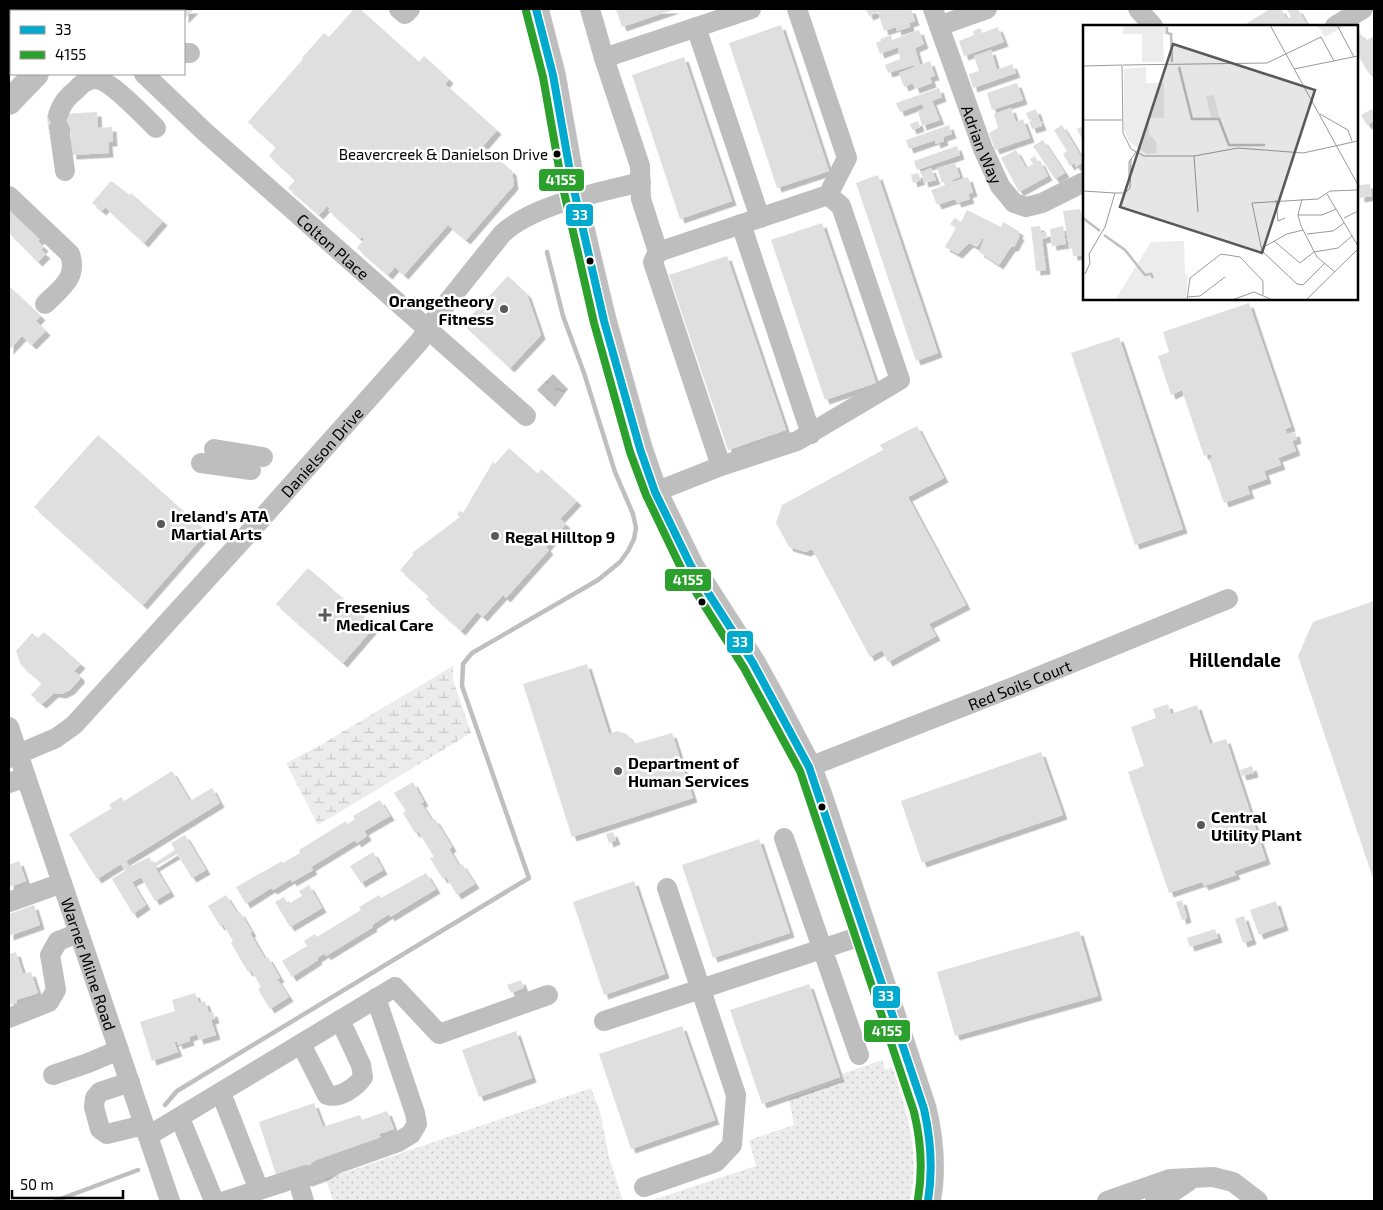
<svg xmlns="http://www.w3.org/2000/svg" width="1383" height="1210" font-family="'Exo 2',sans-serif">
  <defs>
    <pattern id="grass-dots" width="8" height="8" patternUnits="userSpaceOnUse" patternTransform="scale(1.25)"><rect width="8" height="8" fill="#ececec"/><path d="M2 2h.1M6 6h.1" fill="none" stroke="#c9c9c9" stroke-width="1.8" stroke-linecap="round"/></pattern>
    <pattern id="wetland-marsh" width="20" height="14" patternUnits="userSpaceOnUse" patternTransform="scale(1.25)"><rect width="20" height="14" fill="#ececec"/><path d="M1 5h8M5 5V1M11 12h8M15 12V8" fill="none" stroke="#c9c9c9"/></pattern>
    <pattern id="water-ripples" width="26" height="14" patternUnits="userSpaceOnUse" patternTransform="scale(1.25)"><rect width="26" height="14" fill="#bfbfbf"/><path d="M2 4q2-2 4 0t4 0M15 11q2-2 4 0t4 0" fill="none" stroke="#a2a2a2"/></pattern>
    <filter id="shadow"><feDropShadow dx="4.5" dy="4.5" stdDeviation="0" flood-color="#0004"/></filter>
  </defs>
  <rect width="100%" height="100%" fill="#fff"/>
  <g fill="url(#grass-dots)">
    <path d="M 882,1060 L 885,1070 L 892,1067 C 908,1115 920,1150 910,1201 L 649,1201 L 756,1166 L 749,1140 L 794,1125 L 789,1099 L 844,1080 L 842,1074 Z"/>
    <polygon points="591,1088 600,1112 609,1157 623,1201 333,1201 326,1179"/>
  </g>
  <polygon fill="url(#wetland-marsh)" points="453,666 453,680 471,733 318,825 286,763 319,746"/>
  <polygon fill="url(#water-ripples)" points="553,374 568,389 555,407 537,390"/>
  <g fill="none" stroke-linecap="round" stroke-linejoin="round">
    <g stroke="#bfbfbf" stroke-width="4.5">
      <polyline points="165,1105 177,1091 529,878 462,686 463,664 472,653 598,580 620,562 628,551 634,539 636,528 633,514 615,472 584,373 563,316 547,252"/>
      <polyline points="55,1201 138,1170"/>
    </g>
  </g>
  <g fill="#dfdfdf" filter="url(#shadow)">
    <polygon points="161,9 194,9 184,19 184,11 158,11"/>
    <polygon points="354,9 360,9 419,62 424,56 449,79 445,84 497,130 483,146 512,171 514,185 466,240 448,225 404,275 395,267 388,275 357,248 364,239 362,237 360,239 328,210 330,209 327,206 319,215 288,188 295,180 269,156 276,147 248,122 303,59 302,58 324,33 329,37"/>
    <polygon points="616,9 675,9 622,27"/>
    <polygon points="868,9 911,9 915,21 909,23 910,27 897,31 896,27 884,31 878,12 869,16 866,10"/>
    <polygon points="1270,9 1281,9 1287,19 1291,17 1287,9 1298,9 1308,26 1249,26 1247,23"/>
    <polygon points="781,25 829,171 777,188 729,43"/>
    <polygon points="998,27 1004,42 964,56 959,41 974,35 973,31 980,28 982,33"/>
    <polygon points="919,30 924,44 915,48 920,65 930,61 935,76 930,77 932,83 915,89 913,83 904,87 899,73 915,67 914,65 888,73 885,65 900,59 898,47 880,54 876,43 881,41 880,39 891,35 892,40"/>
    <polygon points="1360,33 1365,41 1374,36 1374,61 1373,62 1374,73 1370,75 1357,54 1357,34"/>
    <polygon points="991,50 997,70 1012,64 1016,73 973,88 969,74 979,71 974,56"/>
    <polygon points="684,57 732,201 680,219 632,75"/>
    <polygon points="1017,83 1023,100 992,110 987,93"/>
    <polygon points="939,88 942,97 932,101 940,120 922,126 918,111 924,109 922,104 900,112 896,103"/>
    <polygon points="1011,108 1016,122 1023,119 1030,138 995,150 989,133 998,128 994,114"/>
    <polygon points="1036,109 1039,117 1029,120 1026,113"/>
    <polygon points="1372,109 1374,112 1374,121 1367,125 1361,115"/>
    <polygon points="97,112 98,128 112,127 113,142 108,142 109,153 72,155 70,127 48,129 47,115"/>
    <polygon points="1039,118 1042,126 1032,129 1029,121"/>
    <polygon points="918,121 920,127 912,130 910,124"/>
    <polygon points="949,125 952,134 943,137 944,141 936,144 935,140 909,149 906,140"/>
    <polygon points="1062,125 1084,161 1076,167 1074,163 1070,166 1063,154 1067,151 1054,130"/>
    <polygon points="1081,127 1084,133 1084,143 1077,129"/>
    <polygon points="1043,140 1065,173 1055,179 1033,146"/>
    <polygon points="957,146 960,155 917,170 914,161"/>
    <polygon points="1016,150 1026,168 1033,164 1030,159 1035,156 1038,162 1040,161 1048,176 1019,192 1001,158"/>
    <polygon points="955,163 960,177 952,180 953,182 968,177 973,192 968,194 970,199 957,203 955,199 937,205 931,190 945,185 944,182 942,183 937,168"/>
    <polygon points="931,168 936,180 924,183 921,172"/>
    <polygon points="918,173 921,180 913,183 911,175"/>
    <polygon points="878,175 938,353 916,361 856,183"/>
    <polygon points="111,181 130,195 131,193 163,221 144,243 105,207 102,211 92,203"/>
    <polygon points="1370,184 1372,196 1360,198 1359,185"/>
    <polygon points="9,203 43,236 38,241 44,247 41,250 46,254 38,262 9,233"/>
    <polygon points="1080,209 1081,214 1084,213 1084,227 1083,227 1084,245 1082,245 1084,255 1073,256 1072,248 1069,248 1063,211"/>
    <polygon points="967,210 1001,227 1003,222 1019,231 1018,235 1020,236 1014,247 1011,247 999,265 979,252 984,239 982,239 977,247 969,243 958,254 945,247 956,228 950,224 955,218 961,222"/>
    <polygon points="822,223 876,383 825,400 771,240"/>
    <polygon points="1040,226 1041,233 1046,232 1047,238 1042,239 1046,270 1036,271 1031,227"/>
    <polygon points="1063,226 1066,244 1052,246 1050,229"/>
    <polygon points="727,256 786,430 728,450 669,275"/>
    <polygon points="508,276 527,294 541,335 510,368 463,324"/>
    <polygon points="9,286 41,316 36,321 46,331 32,345 22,336 9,350"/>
    <polygon points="1249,303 1291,427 1285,429 1287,434 1295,432 1297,439 1292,441 1296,451 1278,458 1281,465 1264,471 1267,479 1247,486 1250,494 1224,503 1209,459 1212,458 1211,454 1204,456 1182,390 1171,395 1158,356 1169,352 1163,332"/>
    <polygon points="1119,337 1183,529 1135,545 1071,353"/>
    <polygon points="917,426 944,478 908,497 966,605 929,624 936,636 888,662 882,650 870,657 812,549 806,552 789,547 776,523 782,505 883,450 880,445"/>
    <polygon points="98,435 207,532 143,605 34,507"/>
    <polygon points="509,448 538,474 541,469 577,501 560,519 566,524 546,547 549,550 506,598 503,595 483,617 477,612 461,631 426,599 429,596 400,570 414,554 412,553 460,517 457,514 460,511 463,513 493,462 495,464"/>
    <polygon points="308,568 375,626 343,663 276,604"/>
    <polygon points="1374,601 1374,881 1298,656 1313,622"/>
    <polygon points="44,632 81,664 74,671 80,676 80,679 70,690 62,694 54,693 42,704 31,695 42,683 21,665 16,651 32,633 38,638"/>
    <polygon points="587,664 609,734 617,731 627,734 634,744 672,733 693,798 572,837 523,684"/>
    <polygon points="1168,704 1171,714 1197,705 1210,744 1226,739 1266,860 1234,871 1236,875 1204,886 1202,882 1169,893 1128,772 1144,766 1131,727 1156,718 1153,709"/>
    <polygon points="1041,752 1063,815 922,863 901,801"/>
    <polygon points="1252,766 1254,773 1242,776 1240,770"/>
    <polygon points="172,771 190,801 212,788 220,803 126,861 130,867 149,857 153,864 175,850 171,843 185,835 206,870 192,878 177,854 155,867 170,892 155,901 141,877 132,882 146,905 133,914 112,879 125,871 121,864 97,879 69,834 112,808 109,805 121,797 124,801"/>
    <polygon points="413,782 424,802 421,803 432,820 435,819 452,847 449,849 459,866 462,864 475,884 457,895 446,877 443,879 430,858 434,857 418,831 415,833 403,813 406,811 394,793"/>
    <polygon points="380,800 390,816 364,831 367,836 357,843 355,840 311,867 313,870 292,882 291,879 273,890 271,888 246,904 236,887 282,861 283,863 300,853 299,850 346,821 347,824 355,819 353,816"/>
    <polygon points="613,832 616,840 609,843 606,834"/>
    <polygon points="759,839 790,933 713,958 682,865"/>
    <polygon points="373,852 383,870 361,883 350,866"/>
    <polygon points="19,861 26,881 9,887 9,865"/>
    <polygon points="426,873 436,889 390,917 389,914 372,925 373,927 326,956 325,953 317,958 318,960 292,977 282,961 307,946 304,941 315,934 317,937 361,910 359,907 379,895 381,898"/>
    <polygon points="634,881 665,974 604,995 573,902"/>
    <polygon points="309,885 322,908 290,927 275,902 284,897 288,904 302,896 299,891"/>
    <polygon points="226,895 237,913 240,912 252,932 250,933 265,959 268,957 280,978 277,979 289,997 270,1009 258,989 261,987 251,970 248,972 231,943 233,941 223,924 220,926 208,906"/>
    <polygon points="1182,900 1187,918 1182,920 1176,902"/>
    <polygon points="1276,901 1284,926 1259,935 1250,910"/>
    <polygon points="34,905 40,925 9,936 9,914"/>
    <polygon points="1244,916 1252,940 1243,943 1235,919"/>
    <polygon points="1215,929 1218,938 1190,947 1187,938"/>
    <polygon points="1079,931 1098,996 955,1036 937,972"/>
    <polygon points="16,952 23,974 31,972 38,993 16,1000 17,1003 9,1005 9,954"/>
    <polygon points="521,980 524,988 511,993 507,985"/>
    <polygon points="809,984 840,1077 762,1104 730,1010"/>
    <polygon points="195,993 199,1003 205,1001 209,1013 213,1012 215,1019 211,1020 216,1035 199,1040 197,1034 189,1037 190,1041 178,1045 177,1041 174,1042 178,1052 152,1061 140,1022 175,1011 172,1000"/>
    <polygon points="682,1026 715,1120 631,1149 599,1054"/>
    <polygon points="516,1031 532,1078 479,1097 462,1050"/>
    <polygon points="314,1103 323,1127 360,1115 362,1120 387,1111 394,1129 379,1134 382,1141 322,1177 308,1182 277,1178 259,1122"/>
  </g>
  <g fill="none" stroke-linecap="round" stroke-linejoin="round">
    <defs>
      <g id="major">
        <path d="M 536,9 L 553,75 L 571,177 L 581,225 L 604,321 L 640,449 L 655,492 L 691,566 L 753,663 L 773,699 L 809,767 L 821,799 L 924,1109 C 931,1139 934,1170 928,1201"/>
        <polyline points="95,11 97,9"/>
        <polyline points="9,102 36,74"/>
      </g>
    </defs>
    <use href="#major" stroke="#dbdbdb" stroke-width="26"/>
    <g stroke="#bebebe" stroke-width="20">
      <polyline points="73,9 75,11"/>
      <polyline points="399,9 405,14 410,9"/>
      <polyline points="590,9 604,58 640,166 641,199 658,252"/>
      <path id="s1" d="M 933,9 L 983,149 L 1000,186 L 1014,203 L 1026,207 L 1042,203 L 1084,182"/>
      <polyline points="1138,9 1153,26"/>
      <polyline points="147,11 150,9"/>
      <polyline points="939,26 987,9"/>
      <polyline points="1335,26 1363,9"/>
      <polyline points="696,27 760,218"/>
      <polyline points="184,53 190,53"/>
      <polyline points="604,58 751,9"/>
      <path id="s2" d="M 144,74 L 206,133 L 526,416"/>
      <path d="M 58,115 C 62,103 67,97 76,90 C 81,84 88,79 96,79 C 110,80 145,117 156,128"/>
      <polyline points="59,128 65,171"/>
      <path d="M 9,196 L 70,254 C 78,278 61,288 45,304"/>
      <polyline points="741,224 811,434"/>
      <polyline points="214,449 263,457"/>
      <polyline points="201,463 251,470"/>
      <polyline points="721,466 653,262 658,252 828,195 847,158 797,9"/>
      <polyline points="655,492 721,466 797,441 900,380 841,206 828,195"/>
      <path id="s3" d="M 9,727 L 170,1201"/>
      <path id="s4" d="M 9,758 L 56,738 L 74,725 L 246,536 L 419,342 L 442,309 L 502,234 C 532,205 600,192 641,182"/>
      <path id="s5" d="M 809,767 L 1018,685 L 1228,599"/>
      <polyline points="9,783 26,777"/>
      <polyline points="784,838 859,1055"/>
      <polyline points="9,902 62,883"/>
      <polyline points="9,1018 49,1002 56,990 50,955 58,941 79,933"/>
      <polyline points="604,1021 867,934"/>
      <path d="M 301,1044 L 327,1095 C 340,1099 356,1087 363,1077 L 361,1065 L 340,1020"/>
      <polyline points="53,1075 88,1063 119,1050"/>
      <polyline points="130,1082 100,1092 95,1098 94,1107 100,1129 107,1134 144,1125"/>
      <polyline points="221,1093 259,1190"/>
      <polyline points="180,1118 214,1201"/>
      <polyline points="148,1136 395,987 439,1034 548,995"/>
      <polyline points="319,1170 398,1142 411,1134 417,1124 415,1113 376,998"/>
      <polyline points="644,1187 716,1162 732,1145 736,1095 667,888"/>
      <polyline points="301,1191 304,1201"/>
      <polyline points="225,1201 306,1175"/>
      <polyline points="1107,1201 1170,1179 1213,1177 1233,1182 1258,1201"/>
      <polyline points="1155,1201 1164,1198 1189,1181"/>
    </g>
    <use href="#major" stroke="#bebebe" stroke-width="25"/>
    <defs>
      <path id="bus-1" d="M 536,9 L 553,75 L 571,177 L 604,321 L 640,449 L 655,492 L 691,566 L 753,663 L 809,767 L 924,1109 C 931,1140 933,1170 928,1201"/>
      <path id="bus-2" d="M 526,11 L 543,77 L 561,179 L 594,323 L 630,452 L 646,495 L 682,570 L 744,668 L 800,771 L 914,1112 C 921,1141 923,1170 918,1199"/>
    </defs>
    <use href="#bus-1" stroke="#fff" stroke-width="11"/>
    <use href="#bus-2" stroke="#fff" stroke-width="11"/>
    <use href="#bus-1" stroke="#00a9ce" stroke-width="8"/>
    <use href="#bus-2" stroke="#2ca02c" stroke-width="8"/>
  </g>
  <g fill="#000" stroke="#fff" stroke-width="2">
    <circle cx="557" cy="154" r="4.5"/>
    <circle cx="590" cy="261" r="4.5"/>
    <circle cx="702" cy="602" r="4.5"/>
    <circle cx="822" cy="807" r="4.5"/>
  </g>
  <g fill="#595959" stroke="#fff" stroke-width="2">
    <circle cx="504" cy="309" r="5"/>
    <circle cx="161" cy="524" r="5"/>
    <circle cx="495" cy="536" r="5"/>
    <path d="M322.5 607.5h5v5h5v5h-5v5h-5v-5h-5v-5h5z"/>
    <circle cx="618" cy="771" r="5"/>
    <circle cx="1201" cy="825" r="5"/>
  </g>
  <g text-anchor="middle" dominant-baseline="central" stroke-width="5" stroke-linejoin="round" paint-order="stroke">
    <g font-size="15" fill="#000" stroke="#fff" text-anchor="end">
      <text x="548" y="154">Beavercreek &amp; Danielson Drive</text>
    </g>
    <g font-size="16" fill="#000" stroke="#fff">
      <text stroke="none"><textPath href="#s1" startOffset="144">Adrian Way</textPath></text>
      <text stroke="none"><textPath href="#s2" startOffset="256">Colton Place</textPath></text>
      <text stroke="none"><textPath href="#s4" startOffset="442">Danielson Drive</textPath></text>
      <text stroke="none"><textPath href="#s5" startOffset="226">Red Soils Court</textPath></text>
      <text stroke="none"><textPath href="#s3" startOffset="250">Warner Milne Road</textPath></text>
    </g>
    <g font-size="16" font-weight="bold" fill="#000" stroke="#fff" text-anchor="start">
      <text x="494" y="300" text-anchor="end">Orangetheory<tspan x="494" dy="18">Fitness</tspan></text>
      <text x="171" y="515">Ireland's ATA<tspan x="171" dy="18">Martial Arts</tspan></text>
      <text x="505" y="536">Regal Hilltop 9</text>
      <text x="336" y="606">Fresenius<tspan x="336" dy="18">Medical Care</tspan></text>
      <text x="628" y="762">Department of<tspan x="628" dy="18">Human Services</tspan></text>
      <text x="1211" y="816">Central<tspan x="1211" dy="18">Utility Plant</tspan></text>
    </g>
    <g font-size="19" font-weight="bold" fill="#000" stroke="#fff">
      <text x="1235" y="659">Hillendale</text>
    </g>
  </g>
  <g transform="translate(1083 25)">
    <rect width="275" height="275" fill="#fff"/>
    <path d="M 59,9 L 80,9 L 81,37 L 59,37 ZM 63,42 L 63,58 L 81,58 L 81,93 L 66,93 L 66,109 L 73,116 L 74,128 L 64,129 L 46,117 L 41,104 L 41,44 Z" fill="#ececec"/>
    <path d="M 131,70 L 132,74 L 136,93 L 128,93 L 123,71 Z" fill="#ececec"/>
    <path d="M 22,0 L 83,0 L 83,9 L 40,9 L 40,2 Z" fill="#ececec"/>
    <path d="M 234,0 L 263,0 L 242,12 ZM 101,216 L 102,248 L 105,252 L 103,275 L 32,275 L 68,217 Z" fill="#ececec"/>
    <path fill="none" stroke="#bfbfbf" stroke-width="2.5" d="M 84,2 L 84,8 L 88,9 L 89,37M 96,42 L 109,94 L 136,94 L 146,120 L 182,120M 0,193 L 17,206M 21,210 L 42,225 L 62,250 L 68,249 L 70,253"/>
    <path fill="none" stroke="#999" stroke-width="1" d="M 187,0 L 275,160M 254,0 L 271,32M 40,40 L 184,38 L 238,12 L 251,36M 0,41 L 39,40 L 40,108 L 48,124 L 61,131 L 111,131 L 155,123 L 220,128 L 275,116M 211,44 L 275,31M 237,89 L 265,105 L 269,116M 0,95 L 39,95M 111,131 L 115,187M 46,153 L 46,137 L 53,127M 0,166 L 32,168M 244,169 L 275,221M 219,174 L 215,190 L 218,201 L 234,232 L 252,247M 193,175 L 195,196 L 202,193M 215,190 L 239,190 L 253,184M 261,193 L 275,186M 224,209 L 250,206 L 261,198M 191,216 L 217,238 L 231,227 L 255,223 L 269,211M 179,223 L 204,209 L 220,205M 242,238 L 220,260 L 214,259 L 179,226 L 169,178 L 235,174 L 247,166 L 275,165M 2,249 L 7,238 L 6,229 L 22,202 L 32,168 L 42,168 L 47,163 L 48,134M 104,272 L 117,271 L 142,252M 104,275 L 107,253 L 138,229 L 157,232 L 180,256 L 180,270M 149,275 L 171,267 L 190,275M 223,275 L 275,224"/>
    <path fill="#595959" fill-opacity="0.15" stroke="#595959" stroke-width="2.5" d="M 90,19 L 232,65 L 179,228 L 37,182 Z"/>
    <rect width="275" height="275" fill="none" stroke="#000" stroke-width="2.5"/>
  </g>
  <g stroke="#fff" stroke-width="2">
    <rect x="538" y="168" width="47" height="24" rx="5" fill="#2ca02c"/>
    <rect x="565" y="203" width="29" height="24" rx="5" fill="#00a9ce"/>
    <rect x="664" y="568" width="48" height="24" rx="5" fill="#2ca02c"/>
    <rect x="726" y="630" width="28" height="24" rx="5" fill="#00a9ce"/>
    <rect x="872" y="985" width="29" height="24" rx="5" fill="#00a9ce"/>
    <rect x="863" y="1019" width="48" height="24" rx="5" fill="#2ca02c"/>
  </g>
  <g font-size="14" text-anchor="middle" font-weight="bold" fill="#fff">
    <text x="561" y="185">4155</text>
    <text x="580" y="220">33</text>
    <text x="688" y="585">4155</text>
    <text x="740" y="647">33</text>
    <text x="886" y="1001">33</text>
    <text x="887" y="1036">4155</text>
  </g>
  <rect width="1383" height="1210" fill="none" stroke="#000000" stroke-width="20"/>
  <rect x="10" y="10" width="175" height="65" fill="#ffffff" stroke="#999999"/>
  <rect x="20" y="26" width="25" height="8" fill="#00a9ce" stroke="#999999"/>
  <text x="55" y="35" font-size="15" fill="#000000">33</text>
  <rect x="20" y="51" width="25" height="8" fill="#2ca02c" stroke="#999999"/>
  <text x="55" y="60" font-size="15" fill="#000000">4155</text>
  <path d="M12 1190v8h111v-8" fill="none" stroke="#000000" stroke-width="2.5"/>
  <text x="20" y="1190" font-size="15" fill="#000000" stroke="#ffffff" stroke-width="4" paint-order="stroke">50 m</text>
</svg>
